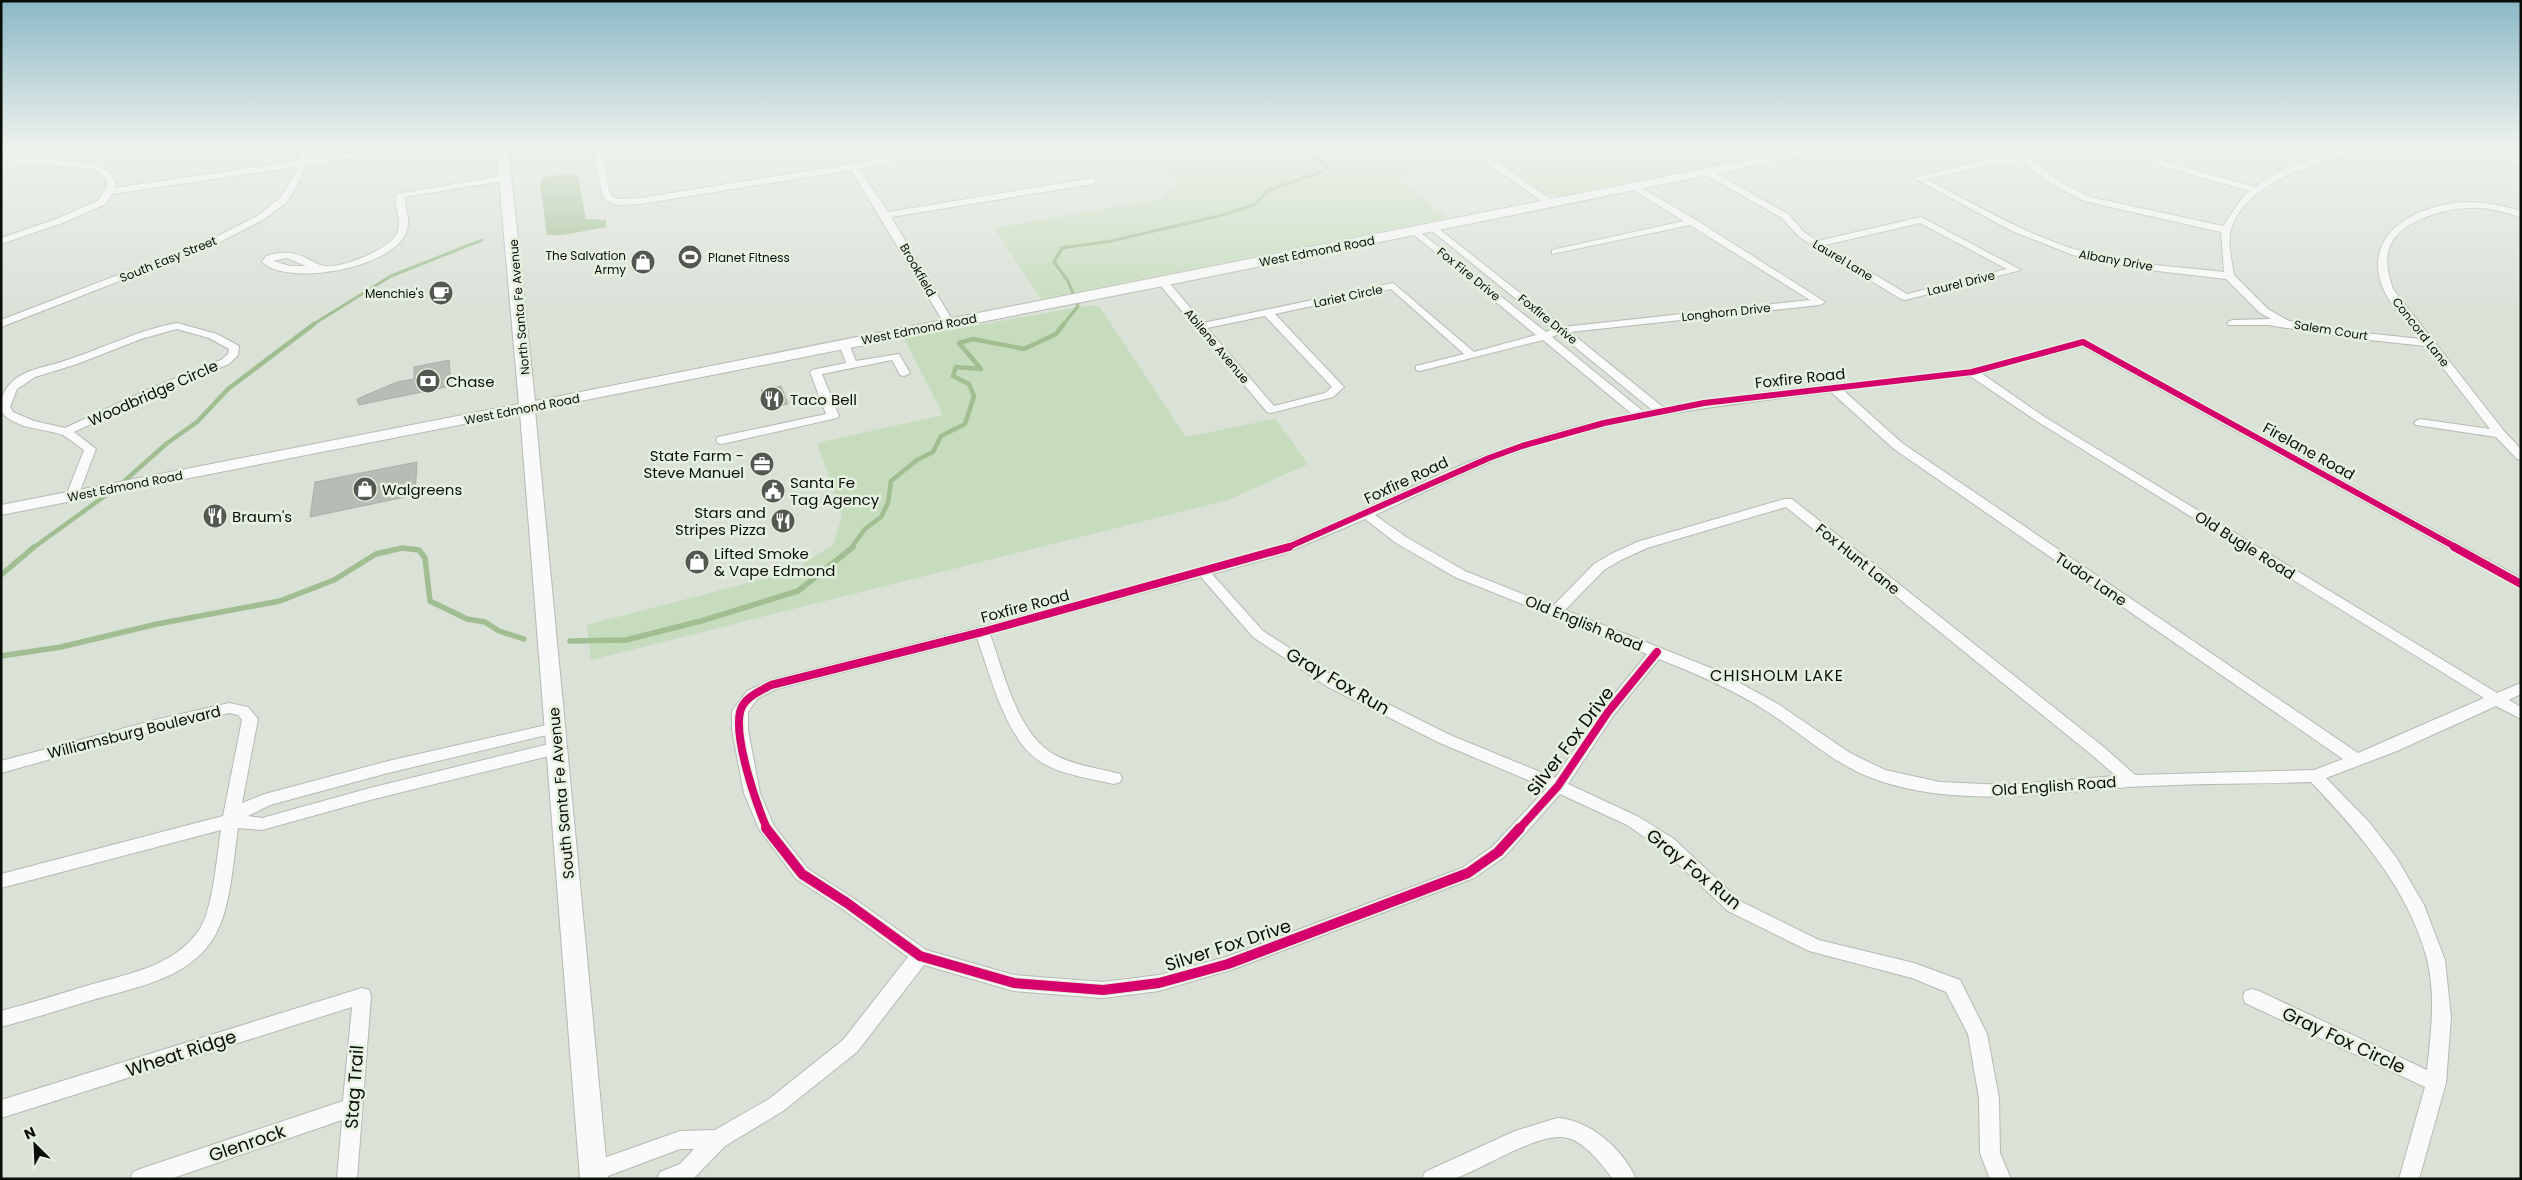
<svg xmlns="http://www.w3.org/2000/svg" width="2522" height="1180" font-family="Poppins,sans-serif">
  <rect width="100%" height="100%" fill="#dae1d7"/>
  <g fill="#c7dcbd">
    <polygon points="1142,146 1217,147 1812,146 1559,197 1541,192 1495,158 1481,160 1483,163 1475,164 1467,160 1407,171 1411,175 1397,178 1448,218 1041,299 994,228 1161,199 1178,184"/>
    <polygon points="1086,306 1099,306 1186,437 1275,419 1308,464 1228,500 591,660 587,625 790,572 833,545 842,516 817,443 943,415 904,338"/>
  </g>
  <polygon fill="#a1be92" points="567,174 578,175 586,219 606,220 606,227 563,235 547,235 540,184 543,177"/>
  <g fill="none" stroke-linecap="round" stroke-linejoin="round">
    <g stroke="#a1be92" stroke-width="3">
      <polyline points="312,325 391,276 482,240"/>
      <polyline points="1063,325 1078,306 1068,281 1054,262 1062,248 1111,241 1223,215 1254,205 1269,190 1326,170 1327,164 1307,153 1312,146"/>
    </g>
    <g stroke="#a1be92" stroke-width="4.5">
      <polyline points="120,485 166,444 197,422 228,389 314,324"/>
      <polyline points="33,548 113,490"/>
      <polyline points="851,548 865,529 881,517 888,503 891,481 917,460 933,452 941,436 965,424 974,396 969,384 953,376 956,367 981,369 959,343 973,339 1024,349 1056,334 1064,324"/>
    </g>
    <g stroke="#a1be92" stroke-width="5.5">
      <polyline points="1,575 34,547"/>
      <polyline points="570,641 626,640 701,621 798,591 853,547"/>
      <polyline points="1,656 61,647 157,624 280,601 334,580 376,554 402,548 419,550 425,558 430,601 467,619 485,622 499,631 524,639"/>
    </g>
  </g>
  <g fill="#b7bdb5" stroke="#abb0a8">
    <polygon points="449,360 451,386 359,405 357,399 397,382 414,379 414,367"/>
    <polygon points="781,386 788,404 768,409 761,390"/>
    <polygon points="417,462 415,495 310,517 315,482"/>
  </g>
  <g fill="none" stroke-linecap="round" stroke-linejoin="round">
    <defs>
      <g id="minor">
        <polygon points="302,146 310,146 306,160 400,146 423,146 305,166 301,178 287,202 263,220 220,242 1,327 1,320 214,238 257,216 280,198 293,178 296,167 112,194 106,204 65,222 1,244 1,238 59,218 99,200 108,184 104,177 94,169 1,161 1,155 96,164 111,174 116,184 115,188 297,161"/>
        <polygon points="592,146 600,146 603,157 671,146 693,146 604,162 610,193 613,197 619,199 640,198 964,146 986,146 859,168 888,212 1093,178 1097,181 1093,184 891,217 954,323 949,326 944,323 851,170 640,204 619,205 606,201 602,193"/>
        <path d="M 2003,146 L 2013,146 L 2061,182 L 2090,197 L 2223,226 L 2242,198 L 2250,191 L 2161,166 L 2134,146 L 2144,146 L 2167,162 L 2255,187 C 2285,163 2342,146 2380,146 C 2369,154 2349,154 2336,158 C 2300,168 2243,189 2231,229 C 2227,243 2232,261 2234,275 L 2268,309 L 2289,321 L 2337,330 L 2421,339 C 2409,324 2386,301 2381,283 C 2364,229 2423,203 2468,202 C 2486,202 2504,206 2521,211 L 2521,217 C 2507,213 2494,209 2480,208 C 2454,206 2403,218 2391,244 C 2384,258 2388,274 2393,289 L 2504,431 L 2521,449 L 2521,460 L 2517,459 L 2496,437 L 2416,425 L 2414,423 L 2416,421 L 2420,419 L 2490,429 L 2426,346 L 2350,338 L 2268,325 L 2228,325 L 2227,323 L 2232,320 L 2271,319 L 2260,313 L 2226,279 L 2132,268 L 2073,255 L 2012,231 L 1914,178 L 1984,160 L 2017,157 ZM 2023,162 L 2055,186 L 2084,201 L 2221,232 L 2224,272 C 2181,267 2137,265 2096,255 C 2035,241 1981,207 1926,179 L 1984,166 Z"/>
        <polygon points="2466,146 2480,146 2521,159 2521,165"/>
        <polygon points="1484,157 1490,157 1557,204 1549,206 1484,161"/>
        <path d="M 1704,170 L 1710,170 L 1788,214 L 1805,233 L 1818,241 L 1921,217 L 2021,270 L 1905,300 L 1901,299 L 1799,237 L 1782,218 L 1704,174 ZM 1920,223 L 2007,269 L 1907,294 L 1825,245 Z"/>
        <path d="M 506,175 L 509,176 L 509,180 L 405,197 C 405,211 412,221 405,235 C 389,268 289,287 262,262 L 266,256 C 280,252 292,251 306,258 C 312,261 318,265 324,266 C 341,269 387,250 396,235 C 404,219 392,206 397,194 ZM 287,258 L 306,266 L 290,266 L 273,261 Z"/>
        <path d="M 1635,184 L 1696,220 L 1825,302 L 1820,305 L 1570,332 L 1664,408 L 1704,400 L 1971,369 L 2083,339 L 2521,578 L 2521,588 L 2082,346 L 1981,373 L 2043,416 L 2497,693 L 2521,683 L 2521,694 L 2509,700 L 2521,707 L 2521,719 L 2496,706 L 2397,751 L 2326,778 L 2369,822 L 2396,857 L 2424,905 L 2445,960 L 2451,1017 L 2446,1083 L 2419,1179 L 2399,1179 L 2425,1087 L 2245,1003 L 2243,997 L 2245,991 L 2252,989 L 2259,991 L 2427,1070 C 2431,1034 2436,995 2427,959 C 2408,888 2360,834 2311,782 C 2251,784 2190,783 2129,787 C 2046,793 1959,808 1877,780 C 1836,766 1804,735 1768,712 C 1734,690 1697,674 1659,659 L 1613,716 L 1568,784 L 1639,817 L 1674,839 L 1740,901 L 1819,940 L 1914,963 L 1960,980 L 1987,1034 L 1999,1098 L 2000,1153 L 2011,1179 L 1990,1179 L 1980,1153 L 1979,1098 L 1968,1034 L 1946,992 L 1912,978 L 1809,951 L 1728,911 L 1662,849 L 1627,825 L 1560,794 L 1504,857 L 1474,878 L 1234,969 L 1159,991 L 1103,998 L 1014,991 L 924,965 L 857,1052 L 783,1111 L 725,1146 L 694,1178 L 657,1179 L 660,1172 L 680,1164 L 694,1149 L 680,1149 L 600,1179 L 587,1178 L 584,1171 L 587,1164 L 680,1131 L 715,1130 L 769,1099 L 843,1040 L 908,957 L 841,908 L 796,879 L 759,829 L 744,793 L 732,730 L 732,711 L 747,691 L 771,680 L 982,627 L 1271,549 C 1345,522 1413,483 1487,455 C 1533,437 1583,424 1632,414 L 1543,340 L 1420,371 L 1416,370 L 1416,366 L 1464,354 L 1391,289 L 1275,314 L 1344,387 L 1333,397 L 1271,413 L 1267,412 L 1159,284 L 1159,280 L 1167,280 L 1203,323 L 1393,283 L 1474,352 L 1536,335 L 1413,234 L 1411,232 L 1416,229 L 1546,332 L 1553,329 L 1431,230 L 1431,226 L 1434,225 L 1563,327 L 1810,300 L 1690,225 L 1552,254 L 1552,250 L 1684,221 L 1632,189 L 1632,185 ZM 1265,316 L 1332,387 L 1325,393 L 1274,406 L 1207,328 ZM 1559,334 L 1652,410 L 1644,412 L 1552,337 ZM 1970,376 L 2035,420 L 2484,698 L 2358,753 L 1902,443 L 1843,390 ZM 1831,392 L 1894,449 L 2343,759 L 2314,770 L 2135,775 L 2105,748 L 1792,499 L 1784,499 L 1637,542 L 1611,554 L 1594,564 L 1553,606 L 1465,571 L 1406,537 L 1375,515 C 1425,492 1474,466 1525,449 C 1624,416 1728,404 1831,392 ZM 1786,507 L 2093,756 L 2116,776 L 2006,785 L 1940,782 L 1885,770 L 1850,753 L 1778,704 L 1716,670 L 1565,610 L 1604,570 L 1621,560 L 1647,548 ZM 1365,519 L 1396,543 L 1455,577 L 1647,654 L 1603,708 L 1555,778 L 1450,735 L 1338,679 L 1263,631 L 1212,574 L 1281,555 ZM 1201,577 L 1253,637 L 1328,687 L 1440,743 L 1547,788 L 1492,847 L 1462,868 L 1226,957 L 1159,975 L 1103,982 L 1014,975 L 926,950 L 853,898 L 808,869 L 774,826 L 760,793 L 748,730 L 748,712 L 757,699 L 776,689 L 977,638 C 990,674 1005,737 1038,760 C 1059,775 1089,778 1114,784 L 1120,782 L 1122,778 L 1120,774 C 1099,768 1076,766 1057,756 C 1018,737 1004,673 990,634 Z"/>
        <path d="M 177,323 L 217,334 L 239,346 L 238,355 L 229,364 L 157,393 L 74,432 L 96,449 L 78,496 L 76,499 L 68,499 L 66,496 L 84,450 C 76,445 68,437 60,434 C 41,428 14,429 1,411 C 1,400 2,392 11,383 C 26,368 48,367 67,360 C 104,348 138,330 177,323 ZM 177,329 L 209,338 L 229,349 L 228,354 L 221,360 L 149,389 L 65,428 L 34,421 L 13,412 L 10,407 L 17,389 L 35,377 L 77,364 L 141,339 Z"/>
        <polygon points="844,341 849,344 856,361 899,354 910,373 904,376 900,375 892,360 822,374 839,416 837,418 722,444 718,443 716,440 718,437 826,414 810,372 812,370 846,363 839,344"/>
        <path d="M 229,703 L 248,707 L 258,719 L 242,803 L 265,794 L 388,761 L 555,723 L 560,724 L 563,728 L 560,732 L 555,733 L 388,773 L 270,805 L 248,816 L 262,818 L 370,788 L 557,742 L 563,744 L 565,748 L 563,752 L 557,754 L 370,800 L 262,830 L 238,828 C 233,861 231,911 213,939 C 187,980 132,988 89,1001 C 60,1010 31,1019 1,1027 L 1,1011 C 31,1003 60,994 89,985 C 128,974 175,966 199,930 C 213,910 217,855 221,830 L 1,888 L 1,874 L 223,816 L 242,720 L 238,715 L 229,713 L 155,730 L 1,773 L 1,761 L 155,720 Z"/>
        <polygon points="362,988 369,990 371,996 357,1179 337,1179 342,1120 170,1179 130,1179 133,1172 140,1169 343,1101 352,1007 1,1118 1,1100"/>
        <path d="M 1557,1118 C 1589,1119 1624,1150 1636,1179 L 1613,1179 C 1602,1165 1586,1143 1568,1138 C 1541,1130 1483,1169 1456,1178 C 1447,1180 1432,1179 1422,1179 L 1425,1172 L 1515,1131 Z"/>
      </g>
      <polygon id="secondary" points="496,146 508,146 535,401 1818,146 1843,146 1837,149 1163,286 535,410 608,1179 580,1179 520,413 1,515 1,505 519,404"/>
    </defs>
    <use href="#minor" stroke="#b5bab3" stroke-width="2"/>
    <use href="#secondary" stroke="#b5bab3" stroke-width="2"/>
    <use href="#minor" fill="#f9faf9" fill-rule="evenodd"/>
    <use href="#secondary" fill="#f9faf9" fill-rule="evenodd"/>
    <defs>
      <polyline id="cycleway-far2" points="1286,548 1489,458 1522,446 1604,423 1704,403 1972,372 2083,342 2457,548"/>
      <g id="cycleway-far1">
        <polyline points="2454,547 2521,584"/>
        <path d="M 767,829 C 756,803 734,740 740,712 C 743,698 760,691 771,685 L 982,632 L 1289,547"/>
        <polyline points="1519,829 1558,786 1608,712 1657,652"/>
      </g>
      <polyline id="cycleway" points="766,828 802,874 847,903 920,956 1014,983 1103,990 1159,983 1228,964 1468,873 1498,852 1520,828"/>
    </defs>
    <use href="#cycleway-far2" stroke="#e6f2e0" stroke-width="9"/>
    <use href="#cycleway-far1" stroke="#e6f2e0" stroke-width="11"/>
    <use href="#cycleway" stroke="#e6f2e0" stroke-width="13"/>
    <use href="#cycleway-far2" stroke="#d6006c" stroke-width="6"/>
    <use href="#cycleway-far1" stroke="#d6006c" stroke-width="8"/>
    <use href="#cycleway" stroke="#d6006c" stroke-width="10"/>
  </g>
  <linearGradient id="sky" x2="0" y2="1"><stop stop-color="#8bb8c6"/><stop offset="0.47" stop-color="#eef2ed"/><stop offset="1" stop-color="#eef2ed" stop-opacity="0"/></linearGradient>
  <rect width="2522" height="312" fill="url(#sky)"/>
  <defs>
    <symbol id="stadium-disc" viewBox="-11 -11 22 22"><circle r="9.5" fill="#535851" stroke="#e6f2e0"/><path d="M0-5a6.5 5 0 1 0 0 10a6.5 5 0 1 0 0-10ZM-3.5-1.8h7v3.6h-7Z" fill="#fff"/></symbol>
    <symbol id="shop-disc" viewBox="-11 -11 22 22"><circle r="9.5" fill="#535851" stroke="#e6f2e0"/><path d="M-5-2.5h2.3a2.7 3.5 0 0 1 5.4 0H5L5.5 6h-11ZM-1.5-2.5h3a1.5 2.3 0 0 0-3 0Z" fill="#fff"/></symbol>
    <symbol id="cafe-disc" viewBox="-11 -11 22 22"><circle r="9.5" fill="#535851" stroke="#e6f2e0"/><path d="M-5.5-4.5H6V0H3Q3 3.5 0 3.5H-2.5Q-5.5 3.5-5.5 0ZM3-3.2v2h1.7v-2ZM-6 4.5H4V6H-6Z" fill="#fff"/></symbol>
    <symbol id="bank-disc" viewBox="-11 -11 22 22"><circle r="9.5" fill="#535851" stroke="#e6f2e0"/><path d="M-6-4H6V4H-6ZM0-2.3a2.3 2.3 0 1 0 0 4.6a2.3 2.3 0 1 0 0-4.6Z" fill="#fff"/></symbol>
    <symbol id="restaurant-disc" viewBox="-11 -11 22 22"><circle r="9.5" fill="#535851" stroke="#e6f2e0"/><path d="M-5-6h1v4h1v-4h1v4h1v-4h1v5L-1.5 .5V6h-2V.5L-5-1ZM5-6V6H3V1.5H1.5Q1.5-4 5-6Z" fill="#fff"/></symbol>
    <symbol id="office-disc" viewBox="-11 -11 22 22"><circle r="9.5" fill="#535851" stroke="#e6f2e0"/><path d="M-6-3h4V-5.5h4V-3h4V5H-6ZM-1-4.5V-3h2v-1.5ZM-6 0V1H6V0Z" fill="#fff"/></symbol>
    <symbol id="civic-disc" viewBox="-11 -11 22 22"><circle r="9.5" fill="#535851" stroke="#e6f2e0"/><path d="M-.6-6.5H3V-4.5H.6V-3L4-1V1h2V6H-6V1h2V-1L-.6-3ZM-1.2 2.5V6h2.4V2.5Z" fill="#fff"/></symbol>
  </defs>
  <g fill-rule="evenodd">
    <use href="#stadium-disc" x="676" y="243" width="28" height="28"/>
    <use href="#shop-disc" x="629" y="248" width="28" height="28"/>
    <use href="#cafe-disc" x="427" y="279" width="28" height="28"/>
    <use href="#bank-disc" x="414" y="367" width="28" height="28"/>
    <use href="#restaurant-disc" x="758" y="385" width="28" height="28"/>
    <use href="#office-disc" x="748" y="450" width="28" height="28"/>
    <use href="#shop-disc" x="351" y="475" width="28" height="28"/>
    <use href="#civic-disc" x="759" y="477" width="28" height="28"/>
    <use href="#restaurant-disc" x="201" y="502" width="28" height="28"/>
    <use href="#restaurant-disc" x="769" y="507" width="28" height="28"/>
    <use href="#shop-disc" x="683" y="548" width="28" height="28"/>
  </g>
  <g text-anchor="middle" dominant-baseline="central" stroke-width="5" stroke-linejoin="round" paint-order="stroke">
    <g font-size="12" fill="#0a0e09" stroke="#e6f2e0">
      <text transform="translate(1317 251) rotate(-11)">West Edmond Road</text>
      <text transform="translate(168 259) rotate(-22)">South Easy Street</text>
      <text transform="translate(1843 260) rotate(31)">Laurel Lane</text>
      <text transform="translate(2116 260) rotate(10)">Albany Drive</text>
      <text transform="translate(918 270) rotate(60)">Brookfield</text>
      <text transform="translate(1469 274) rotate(39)">Fox Fire Drive</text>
      <text transform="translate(1961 283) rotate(-14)">Laurel Drive</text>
      <text transform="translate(1348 296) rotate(-12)">Lariet Circle</text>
      <text transform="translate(519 307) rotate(-95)">North Santa Fe Avenue</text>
      <text transform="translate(1726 312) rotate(-6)">Longhorn Drive</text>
      <text transform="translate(1548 319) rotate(39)">Foxfire Drive</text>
      <text transform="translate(919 329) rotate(-11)">West Edmond Road</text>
      <text transform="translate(2331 330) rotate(9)">Salem Court</text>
      <text transform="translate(2421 332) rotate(52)">Concord Lane</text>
      <text transform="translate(1217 346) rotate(50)">Abilene Avenue</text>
      <text transform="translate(522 409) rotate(-11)">West Edmond Road</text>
      <text transform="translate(125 486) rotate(-11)">West Edmond Road</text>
    </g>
    <g font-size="12" fill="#0a0e09" stroke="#e6f2e0" text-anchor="end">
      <text x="626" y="255">The Salvation<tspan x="626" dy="14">Army</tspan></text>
      <text x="708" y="257" text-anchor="start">Planet Fitness</text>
      <text x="424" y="293">Menchie's</text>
    </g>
    <g font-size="15" fill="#0a0e09" stroke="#e6f2e0">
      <text transform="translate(1800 378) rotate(-6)">Foxfire Road</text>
      <text transform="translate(153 393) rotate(-24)">Woodbridge Circle</text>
      <text transform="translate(2309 451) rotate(29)">Firelane Road</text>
      <text transform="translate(1406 480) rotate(-25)">Foxfire Road</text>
      <text transform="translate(2245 545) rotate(32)">Old Bugle Road</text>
      <text transform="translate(1858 559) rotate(39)">Fox Hunt Lane</text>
      <text transform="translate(2091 579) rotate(34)">Tudor Lane</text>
      <text transform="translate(1025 606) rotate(-15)">Foxfire Road</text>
      <text transform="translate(1584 623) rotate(22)">Old English Road</text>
      <text transform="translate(134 732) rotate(-14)">Williamsburg Boulevard</text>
      <text transform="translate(2054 786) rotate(-4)">Old English Road</text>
      <text transform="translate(561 793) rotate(-95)">South Santa Fe Avenue</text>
    </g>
    <g font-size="15" fill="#0a0e09" stroke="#e6f2e0" text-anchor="start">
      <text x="446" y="381">Chase</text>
      <text x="790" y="399">Taco Bell</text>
      <text x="744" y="455" text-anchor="end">State Farm -<tspan x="744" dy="17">Steve Manuel</tspan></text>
      <text x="790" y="482">Santa Fe<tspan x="790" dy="17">Tag Agency</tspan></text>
      <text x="382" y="489">Walgreens</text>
      <text x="766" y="512" text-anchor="end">Stars and<tspan x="766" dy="17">Stripes Pizza</tspan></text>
      <text x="232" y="516">Braum's</text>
      <text x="714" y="553">Lifted Smoke<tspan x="714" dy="17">&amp; Vape Edmond</tspan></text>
    </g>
    <g font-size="16" letter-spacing="1" fill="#0a0e09" stroke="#e6f2e0">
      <text x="1777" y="675">CHISHOLM LAKE</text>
    </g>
    <g font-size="18" fill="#0a0e09" stroke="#e6f2e0">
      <text transform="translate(1338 681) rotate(30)">Gray Fox Run</text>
      <text transform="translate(1570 741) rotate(-53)">Silver Fox Drive</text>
      <text transform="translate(1694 869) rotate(39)">Gray Fox Run</text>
      <text transform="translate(1228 945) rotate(-18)">Silver Fox Drive</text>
      <text transform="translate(2344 1040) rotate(25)">Gray Fox Circle</text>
      <text transform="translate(181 1053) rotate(-18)">Wheat Ridge</text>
      <text transform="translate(354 1087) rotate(-86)">Stag Trail</text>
      <text transform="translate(247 1143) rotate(-19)">Glenrock</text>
    </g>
  </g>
  <rect width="2522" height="1180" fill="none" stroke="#0a0e09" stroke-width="5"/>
  <g transform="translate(35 1145) rotate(336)" stroke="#e6f2e0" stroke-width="4" paint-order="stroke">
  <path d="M0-4L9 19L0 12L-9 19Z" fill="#0a0e09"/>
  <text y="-8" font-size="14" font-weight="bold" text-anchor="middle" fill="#0a0e09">N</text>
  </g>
</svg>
